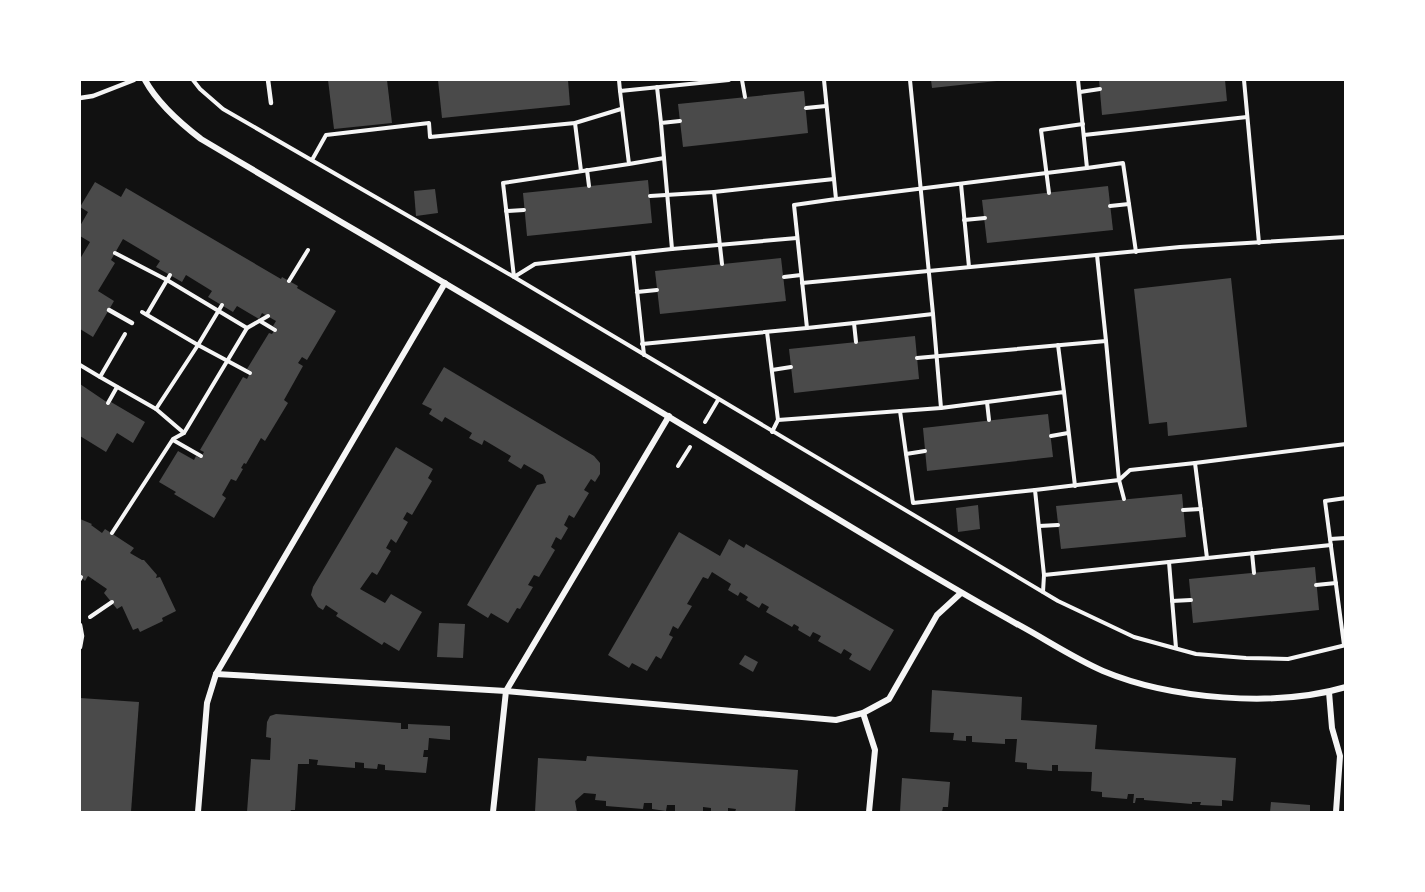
<svg xmlns="http://www.w3.org/2000/svg" width="1425" height="892" font-family="Poppins,sans-serif">
  <rect width="100%" height="100%" fill="#111"/>
  <g fill="#4a4a4a">
    <polygon points="328,80 387,80 392,123 334,129"/>
    <polygon points="438,80 568,80 570,105 442,118"/>
    <polygon points="931,80 997,80 997,81 932,88"/>
    <polygon points="1099,80 1225,80 1227,101 1102,115"/>
    <polygon points="804,91 808,133 683,147 678,104"/>
    <polygon points="648,180 652,223 527,236 523,193"/>
    <polygon points="95,182 121,197 126,188 281,279 282,277 298,286 297,288 336,311 307,360 302,357 298,363 303,366 284,400 288,403 265,441 261,438 246,464 244,463 241,468 243,469 236,481 231,479 222,495 226,498 214,518 174,494 176,492 159,482 178,451 194,460 196,456 200,458 204,452 200,450 243,377 247,379 251,371 247,369 269,333 272,334 276,328 273,326 276,321 262,313 259,319 237,306 233,312 208,297 212,291 186,275 182,282 156,267 160,261 123,239 111,260 115,263 98,291 114,301 93,337 80,329 80,259 90,242 80,236 80,226 88,212 80,207"/>
    <polygon points="1108,186 1113,230 987,243 982,200"/>
    <polygon points="435,189 438,213 416,216 414,191"/>
    <polygon points="781,258 786,301 660,314 655,271"/>
    <polygon points="1231,278 1247,427 1168,436 1167,422 1149,424 1134,289"/>
    <polygon points="915,336 919,379 794,393 789,349"/>
    <polygon points="444,367 594,456 600,463 600,474 595,482 591,479 584,490 589,493 574,518 569,515 564,525 568,528 561,540 556,537 551,547 555,550 539,577 534,575 528,585 533,587 520,609 517,608 508,623 491,613 488,618 467,605 537,485 546,483 543,475 524,464 521,469 508,461 511,456 484,440 482,445 469,438 472,433 445,417 442,422 429,414 432,409 422,404"/>
    <polygon points="80,384 108,403 110,404 111,402 145,422 133,443 117,433 106,452 80,436"/>
    <polygon points="1048,414 1053,457 927,471 923,428"/>
    <polygon points="396,447 433,469 428,478 432,481 412,515 407,512 403,519 408,522 396,543 391,539 386,548 391,551 377,575 372,572 360,589 385,603 391,594 422,612 399,651 384,642 382,645 336,616 338,613 326,605 323,610 318,607 311,595 313,587"/>
    <polygon points="1182,494 1186,537 1061,549 1056,506"/>
    <polygon points="978,505 980,529 958,532 956,508"/>
    <polygon points="80,519 92,524 91,525 102,533 105,529 134,548 130,553 142,560 144,560 157,575 156,578 160,577 176,611 162,618 163,621 140,632 138,628 133,630 122,606 117,609 104,593 107,589 88,576 85,581 80,576"/>
    <polygon points="679,532 720,556 729,539 744,548 746,544 894,630 870,671 849,659 852,654 844,649 841,654 818,641 821,636 813,632 810,637 798,630 799,627 794,624 792,627 766,612 769,607 762,603 759,608 746,600 748,597 740,592 738,596 728,590 731,584 712,572 708,579 703,577 687,604 692,606 678,629 673,626 669,635 673,637 661,659 656,656 647,671 632,663 629,668 608,655"/>
    <polygon points="1315,567 1319,610 1193,623 1189,579"/>
    <polygon points="439,623 465,624 463,658 437,657"/>
    <polygon points="745,655 758,662 753,672 739,664"/>
    <polygon points="932,690 1022,697 1021,720 1097,725 1095,749 1236,758 1233,801 1222,800 1222,806 1200,805 1201,802 1192,802 1192,804 1144,800 1144,798 1136,798 1135,803 1133,803 1134,794 1128,794 1127,799 1102,797 1102,792 1091,791 1092,772 1058,771 1058,765 1052,765 1052,771 1027,769 1027,763 1015,762 1017,739 1005,739 1005,744 972,742 972,736 966,736 966,741 953,740 954,733 930,732"/>
    <polygon points="80,698 139,702 131,812 80,812"/>
    <polygon points="276,714 401,723 401,729 408,729 408,724 450,726 450,740 429,738 428,750 424,750 423,757 428,757 426,773 385,770 385,765 378,764 377,769 364,768 364,763 355,762 355,768 317,765 318,760 309,759 309,764 298,764 295,810 291,810 290,812 247,812 251,759 270,760 271,738 266,737 267,722 270,716"/>
    <polygon points="587,756 798,770 795,812 735,812 736,809 728,808 728,812 711,812 711,808 703,807 703,812 695,812 675,811 675,805 667,805 666,811 652,809 652,803 644,803 643,809 606,806 606,801 595,800 596,794 584,793 575,801 577,812 535,812 538,758 586,761"/>
    <polygon points="902,778 950,782 948,807 943,807 942,812 900,812"/>
    <polygon points="1271,802 1310,805 1310,812 1270,812"/>
  </g>
  <g fill="none" stroke-linecap="round" stroke-linejoin="round">
    <g stroke="#f5f5f5" stroke-width="4">
      <polyline points="193,80 200,89 223,109 514,277 1058,601 1134,637 1196,654 1246,658 1288,659 1346,645"/>
      <polyline points="619,80 620,91 729,80"/>
      <polyline points="742,80 745,97"/>
      <polyline points="1244,80 1259,243"/>
      <polyline points="657,87 661,123"/>
      <polyline points="620,91 629,164 503,183 514,277 535,264 672,249 664,158 629,164"/>
      <polyline points="1080,92 1100,89"/>
      <polyline points="806,108 826,106"/>
      <polyline points="575,123 581,171"/>
      <polyline points="1084,135 1247,117"/>
      <polyline points="664,158 661,123 680,121"/>
      <polyline points="312,160 326,135 429,123 430,137 575,123 621,109"/>
      <polyline points="1087,168 1123,163 1136,252"/>
      <polyline points="587,170 589,186"/>
      <polyline points="961,184 969,267"/>
      <polyline points="714,192 834,179"/>
      <polyline points="1049,193 1041,130 1083,124"/>
      <polyline points="650,196 714,192 722,264"/>
      <polyline points="837,199 1087,168 1078,80"/>
      <polyline points="1110,206 1129,204"/>
      <polyline points="506,211 524,210"/>
      <polyline points="964,220 985,218"/>
      <polyline points="672,249 797,238"/>
      <polyline points="633,253 644,355"/>
      <polyline points="784,277 801,275"/>
      <polyline points="289,281 308,250"/>
      <polyline points="802,283 1180,247 1346,237"/>
      <polyline points="637,292 657,290"/>
      <polyline points="222,305 198,345 250,373"/>
      <polyline points="142,312 198,345 156,409"/>
      <polyline points="147,314 170,275"/>
      <polyline points="260,321 275,330"/>
      <polyline points="854,323 933,314 910,80"/>
      <polyline points="247,328 268,316"/>
      <polyline points="807,328 854,323 856,342"/>
      <polyline points="767,332 778,420"/>
      <polyline points="125,334 100,377 156,409 184,433"/>
      <polyline points="1106,341 1119,480 1124,499"/>
      <polyline points="642,344 807,328 794,205 836,199 824,80"/>
      <polyline points="1058,345 1064,392"/>
      <polyline points="917,358 1106,341 1097,255"/>
      <polyline points="80,365 100,377"/>
      <polyline points="772,370 791,367"/>
      <polyline points="987,402 989,420"/>
      <polyline points="108,403 117,387"/>
      <polyline points="941,408 1064,392 1075,486"/>
      <polyline points="900,411 906,454 925,451"/>
      <polyline points="705,422 718,400"/>
      <polyline points="772,432 778,420 941,408 933,314"/>
      <polyline points="1051,436 1068,433"/>
      <polyline points="173,440 201,456"/>
      <polyline points="906,454 913,503 1035,490"/>
      <polyline points="1195,463 1346,444"/>
      <polyline points="678,466 690,447"/>
      <polyline points="1183,510 1201,509"/>
      <polyline points="1039,526 1058,525"/>
      <polyline points="112,533 173,439 184,433 247,328 167,280 115,253"/>
      <polyline points="1330,539 1346,538"/>
      <polyline points="1252,553 1254,573"/>
      <polyline points="1169,562 1176,648"/>
      <polyline points="1044,575 1035,490 1119,480 1130,470 1195,463 1207,558"/>
      <polyline points="80,579 81,577"/>
      <polyline points="1316,585 1336,583"/>
      <polyline points="1043,592 1044,575 1331,545"/>
      <polyline points="1172,601 1191,600"/>
      <polyline points="90,617 112,602"/>
      <polyline points="1344,645 1325,501 1346,498"/>
    </g>
    <g stroke="#f5f5f5" stroke-width="4.5">
      <polyline points="268,80 271,103"/>
      <polyline points="80,98 93,96 134,80"/>
      <polyline points="109,310 132,323"/>
      <polyline points="80,625 82,636 80,647"/>
    </g>
    <g stroke="#f5f5f5" stroke-width="6">
      <path d="M 145,80 C 158,104 180,123 201,139 C 388,250 575,359 760,472 C 845,523 930,576 1017,624 C 1045,639 1073,658 1103,671 C 1170,699 1275,708 1346,687"/>
      <polyline points="216,674 506,691 836,720 863,713 889,699 937,615 961,593"/>
      <polyline points="1329,692 1332,728 1340,756 1336,812"/>
      <polyline points="863,713 875,750 869,812"/>
      <polyline points="198,812 207,703 216,674 445,283"/>
      <polyline points="493,812 506,691 669,416"/>
    </g>
  </g>
  <rect width="1425" height="892" fill="none" stroke="#ffffff" stroke-width="162"/>
</svg>
